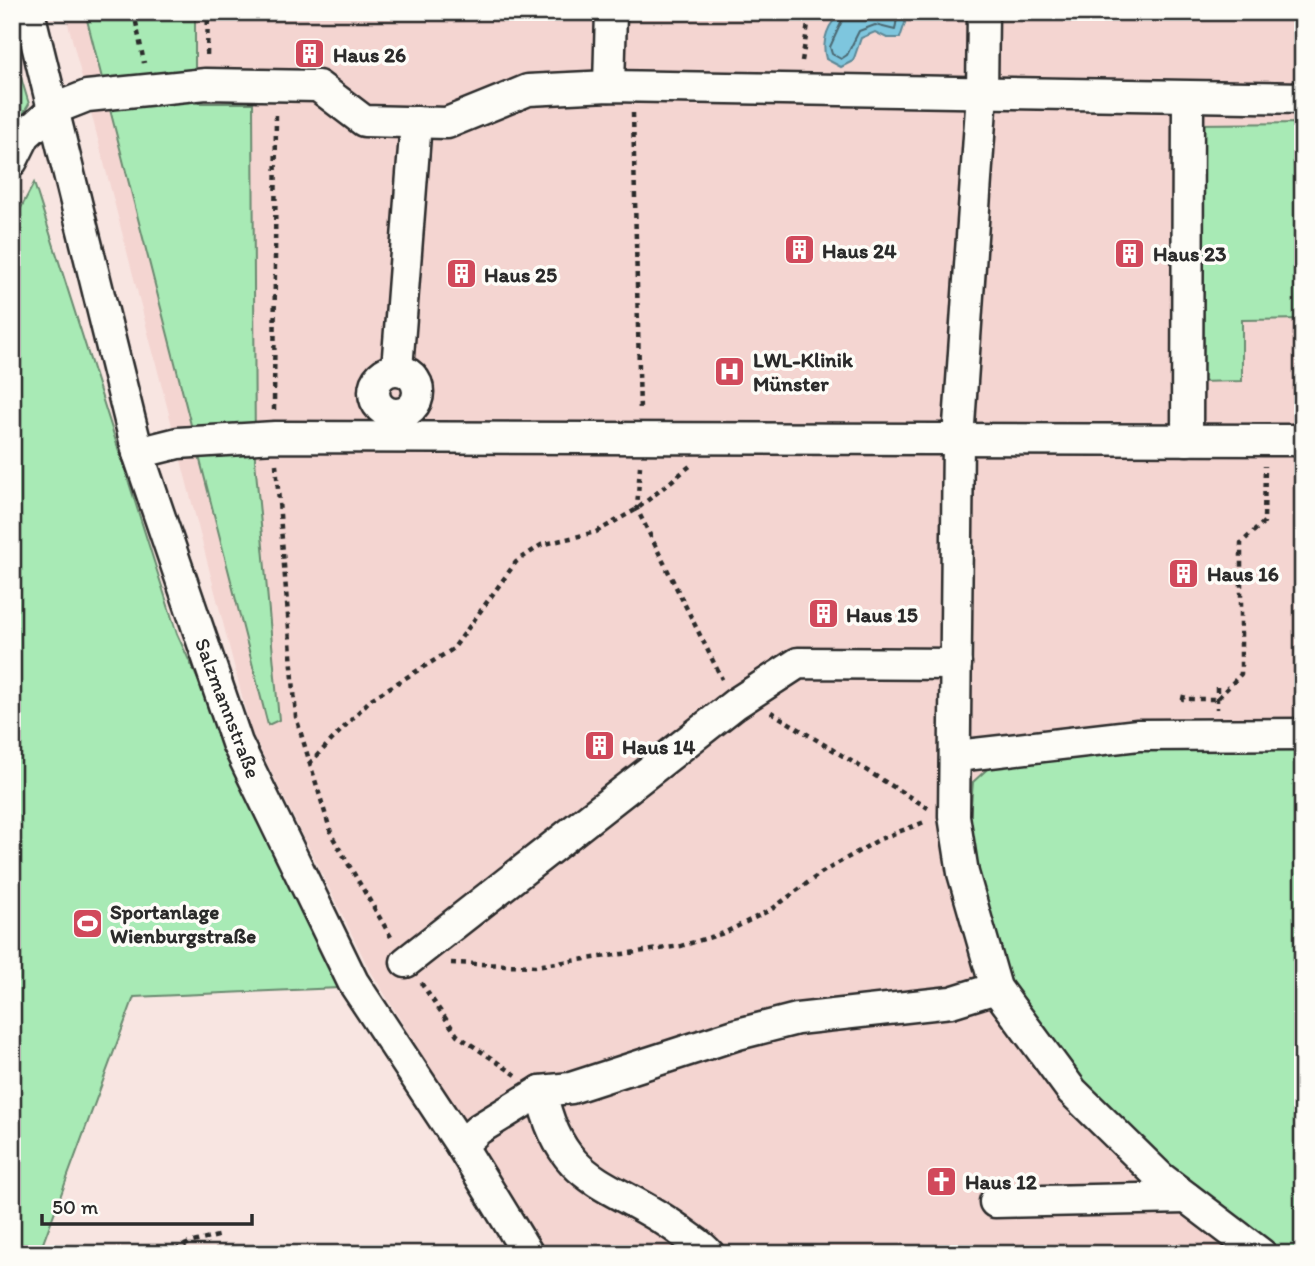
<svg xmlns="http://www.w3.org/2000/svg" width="1315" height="1266" font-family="Itim,sans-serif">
  <rect width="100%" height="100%" fill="#f8e5e1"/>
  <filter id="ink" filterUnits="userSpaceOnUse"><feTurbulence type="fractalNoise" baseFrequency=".0143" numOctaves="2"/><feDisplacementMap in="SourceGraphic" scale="14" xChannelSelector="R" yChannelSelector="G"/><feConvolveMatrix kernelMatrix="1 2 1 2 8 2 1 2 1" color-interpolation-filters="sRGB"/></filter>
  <g filter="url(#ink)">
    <polygon fill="#f4d5d1" points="65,12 1303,12 1303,1254 544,1254 368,967 251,731"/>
    <g fill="#a8eab5" stroke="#6a8a70" stroke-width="2">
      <polygon points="85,12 195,12 195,103 253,103 255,460 279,720 268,725"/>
      <polygon points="12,48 29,104 12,133"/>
      <polygon points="1303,123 1303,319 1242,320 1242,381 1196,382 1194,124"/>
      <polygon points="34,183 177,634 339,988 134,997 39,1254 12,1254 12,225"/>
      <polygon points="1303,745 1303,1254 1272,1254 1166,1174 1080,1088 1004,984 976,867 970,817 973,782 995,762 1087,750"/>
    </g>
    <path fill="#7ec6de" stroke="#5d8896" stroke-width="2" d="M 843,12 L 904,12 L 905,23 L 900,38 L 887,38 L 875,32 L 861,38 L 853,61 L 841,67 L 826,59 C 821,41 828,22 843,12 Z"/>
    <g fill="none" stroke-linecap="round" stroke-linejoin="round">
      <polyline stroke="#4c6973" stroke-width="2" points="846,12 830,47 832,54 841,59 847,55 859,31 875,25 895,30 898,12"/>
      <defs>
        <g id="minor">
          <polyline points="29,12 138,453 237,743 353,982 461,1145 528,1254"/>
          <polyline points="983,12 982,93 958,439 954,816 963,873 996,988 1072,1091 1161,1178 1261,1254"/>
          <polyline points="609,86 611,12"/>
          <polyline points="12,161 25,135 54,109 87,96 206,84 318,86 364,121 447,123 528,90 609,86 1303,98"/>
          <polyline points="397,369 416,122"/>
          <circle cx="396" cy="392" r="22"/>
          <polyline points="1187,440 1188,97"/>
          <polyline points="138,453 178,443 275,437 1303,440"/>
          <polyline points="957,756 1138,735 1303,734"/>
          <polyline points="406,962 735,704 798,663 956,664"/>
          <path d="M 541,1091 C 561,1188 612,1181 679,1230 C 689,1238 701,1244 709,1254"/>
          <polyline points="461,1145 479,1129 541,1091 571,1088 738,1034 797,1019 951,1002 996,988"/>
          <polyline points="995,1202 1187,1198"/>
        </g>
      </defs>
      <use href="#minor" stroke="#2b2b2b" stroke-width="35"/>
      <g stroke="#2b2b2b" stroke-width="4.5" stroke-dasharray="5 5" stroke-linecap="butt">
        <polyline points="134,12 144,63"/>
        <polyline points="207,55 208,12"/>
        <polyline points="802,61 809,18 814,12"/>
        <polyline points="633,113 640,412"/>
        <polyline points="274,410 276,111"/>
        <polyline points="276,464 296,717 332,836 391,937"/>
        <polyline points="640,466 637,509 722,679"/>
        <polyline points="1217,687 1217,709"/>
        <polyline points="1184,695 1183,699 1217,699 1241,674 1241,543 1264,522 1265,466"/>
        <polyline points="771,712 928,808"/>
        <polyline points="309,764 371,699 453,649 516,562 541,545 596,532 637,509 690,466"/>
        <polyline points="451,963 535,966 681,946 724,933 772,909 821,873 880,839 927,821"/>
        <polyline points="421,983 457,1035 516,1075"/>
        <polyline points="166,1254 189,1243 222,1235"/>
      </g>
      <use href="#minor" stroke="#fdfcf7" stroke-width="30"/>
    </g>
  </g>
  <defs>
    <symbol id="building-square" viewBox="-11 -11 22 22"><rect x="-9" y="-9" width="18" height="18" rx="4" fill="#d1495b" stroke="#fdfcf7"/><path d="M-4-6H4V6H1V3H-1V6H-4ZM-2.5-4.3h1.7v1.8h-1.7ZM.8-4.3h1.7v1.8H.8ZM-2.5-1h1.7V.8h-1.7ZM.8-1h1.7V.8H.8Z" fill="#fff"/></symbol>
    <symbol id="hospital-square" viewBox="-11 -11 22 22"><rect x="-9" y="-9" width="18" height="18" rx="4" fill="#d1495b" stroke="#fdfcf7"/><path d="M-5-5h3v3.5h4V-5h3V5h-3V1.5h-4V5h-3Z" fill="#fff"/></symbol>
    <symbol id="stadium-square" viewBox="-11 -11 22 22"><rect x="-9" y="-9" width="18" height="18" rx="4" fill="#d1495b" stroke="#fdfcf7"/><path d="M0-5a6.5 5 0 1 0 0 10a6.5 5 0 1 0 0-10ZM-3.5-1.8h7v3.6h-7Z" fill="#fff"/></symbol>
    <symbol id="church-square" viewBox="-11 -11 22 22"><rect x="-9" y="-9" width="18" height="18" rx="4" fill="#d1495b" stroke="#fdfcf7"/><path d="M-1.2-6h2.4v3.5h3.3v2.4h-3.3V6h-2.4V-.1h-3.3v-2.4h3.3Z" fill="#fff"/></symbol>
  </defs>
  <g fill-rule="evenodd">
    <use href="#building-square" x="292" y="36" width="35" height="35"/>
    <use href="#building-square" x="782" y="232" width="35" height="35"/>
    <use href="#building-square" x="1112" y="236" width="35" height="35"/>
    <use href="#building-square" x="444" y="256" width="35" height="35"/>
    <use href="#hospital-square" x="712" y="354" width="35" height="35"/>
    <use href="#building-square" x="1166" y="556" width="35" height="35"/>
    <use href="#building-square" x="806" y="596" width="35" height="35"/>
    <use href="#building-square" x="582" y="728" width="35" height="35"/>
    <use href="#stadium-square" x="70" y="906" width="35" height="35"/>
    <use href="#church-square" x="924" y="1164" width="35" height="35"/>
  </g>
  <g text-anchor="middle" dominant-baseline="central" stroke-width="7" stroke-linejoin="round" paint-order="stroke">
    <g font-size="21" font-weight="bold" fill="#2b2b2b" stroke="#fdfcf7" text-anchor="start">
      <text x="333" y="54">Haus 26</text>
      <text x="822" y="250">Haus 24</text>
      <text x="1153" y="253">Haus 23</text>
      <text x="484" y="274">Haus 25</text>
      <text x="753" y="359">LWL-Klinik<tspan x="753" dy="24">Münster</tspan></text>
      <text x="1207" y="573">Haus 16</text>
      <text x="846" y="614">Haus 15</text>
      <text x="622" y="746">Haus 14</text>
      <text x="110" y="911">Sportanlage<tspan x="110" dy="24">Wienburgstraße</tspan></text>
      <text x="965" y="1181">Haus 12</text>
    </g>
    <g font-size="21" fill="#2b2b2b" stroke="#fdfcf7">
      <text transform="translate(228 708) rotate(69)">Salzmannstraße</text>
    </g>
  </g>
  <rect width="1315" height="1266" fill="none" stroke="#fdfcf7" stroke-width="42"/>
  <rect x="21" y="21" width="1273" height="1224" fill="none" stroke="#2b2b2b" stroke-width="2.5" filter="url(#ink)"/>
  <path d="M42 1214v10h210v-10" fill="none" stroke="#2b2b2b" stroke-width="3.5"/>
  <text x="52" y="1214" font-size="21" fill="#2b2b2b" stroke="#fdfcf7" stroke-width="5" paint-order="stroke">50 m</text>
</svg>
